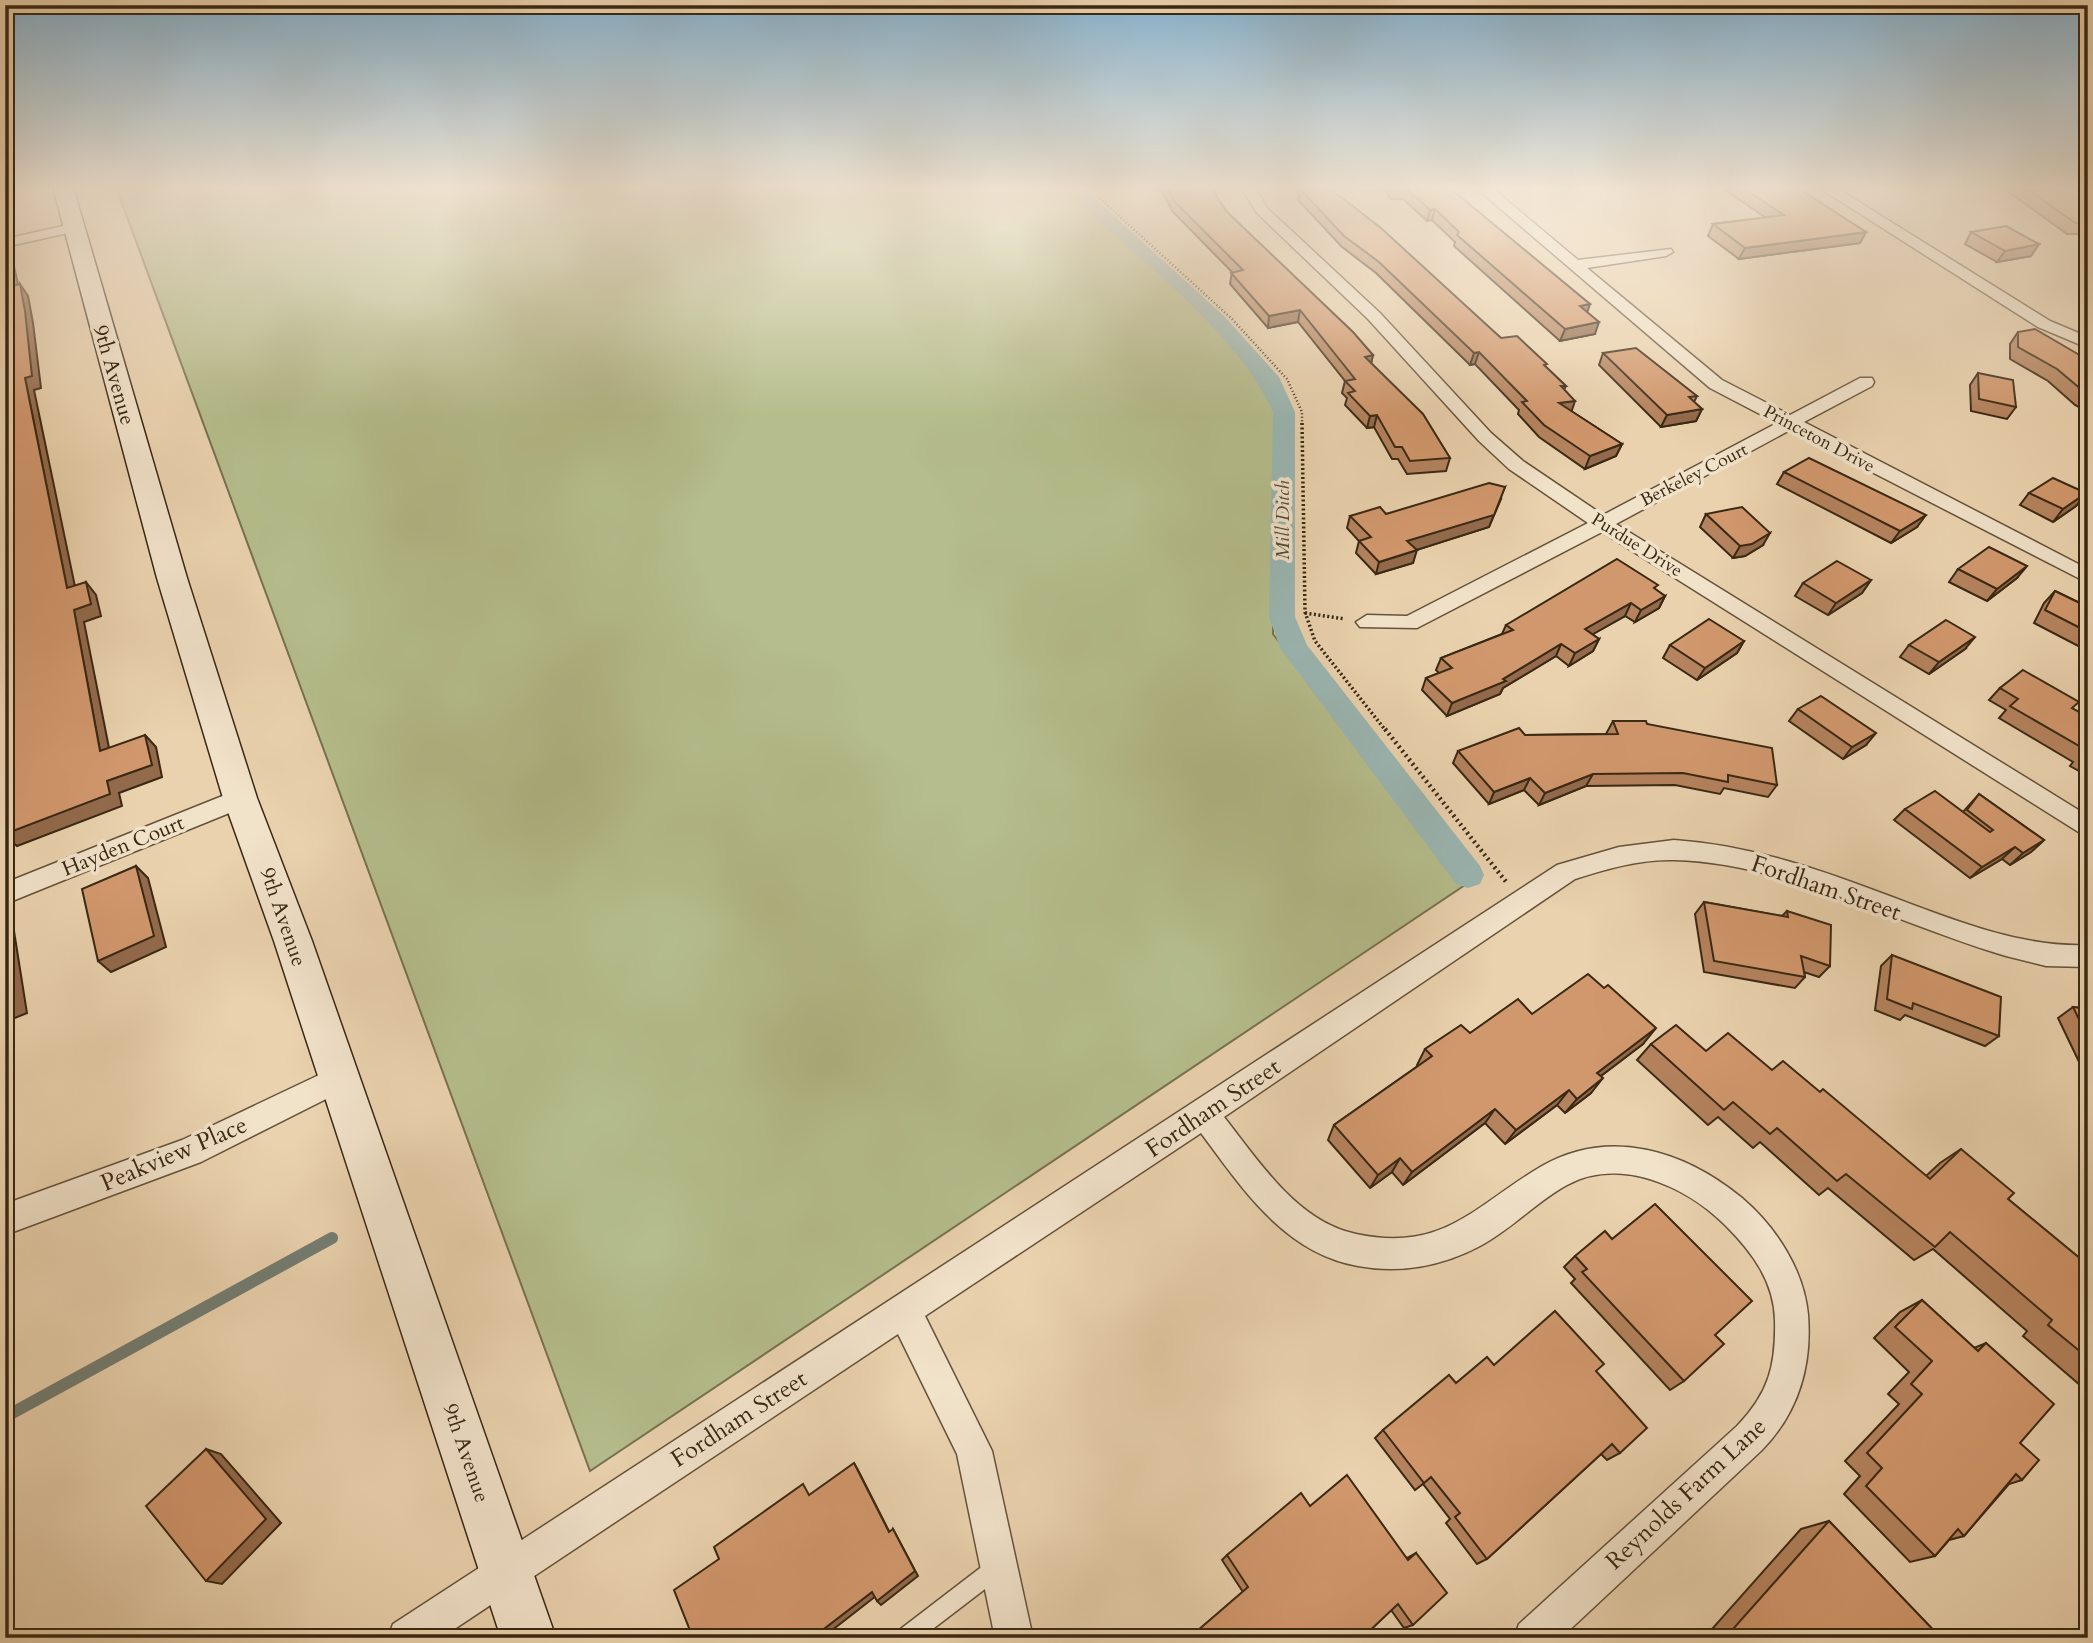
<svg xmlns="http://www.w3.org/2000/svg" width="2093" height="1643" font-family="Cardo,serif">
  <rect width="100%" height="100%" fill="#ead2ae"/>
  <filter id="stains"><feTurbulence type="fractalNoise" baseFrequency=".00286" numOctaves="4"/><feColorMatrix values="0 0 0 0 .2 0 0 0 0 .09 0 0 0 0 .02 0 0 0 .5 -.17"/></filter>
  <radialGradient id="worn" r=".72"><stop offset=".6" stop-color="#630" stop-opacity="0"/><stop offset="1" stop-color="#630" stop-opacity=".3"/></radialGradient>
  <path fill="#b5bd8c" stroke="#777250" stroke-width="2" d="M 116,187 L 1078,187 L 1076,198 C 1146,261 1234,321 1276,408 L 1273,634 L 1465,885 L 590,1471 Z"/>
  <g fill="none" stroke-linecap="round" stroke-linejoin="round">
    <polyline stroke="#737d72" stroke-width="12" points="5,1417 332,1238"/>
    <path fill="#9ab6b2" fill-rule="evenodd" d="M 1074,187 L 1092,187 L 1090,194 L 1225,317 L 1279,377 L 1295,412 L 1295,617 L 1307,645 L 1480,866 L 1484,875 L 1480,884 L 1468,888 L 1456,884 L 1280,648 L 1269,617 L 1273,412 C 1241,337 1136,256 1075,199 Z"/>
    <defs>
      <polygon id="lane" points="995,1560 1002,1562 1004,1569 1002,1576 921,1638 895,1638 898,1631 988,1562"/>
      <g id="street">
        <polygon points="1241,187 1255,187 1267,208 1380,313 1491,433 1523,461 1603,515 1777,423 1710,388 1475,187 1491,187 1578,260 1671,249 1673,252 1666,256 1587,268 1722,380 1790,415 1860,378 1872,378 1874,382 1872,386 1804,422 2088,569 2088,583 1790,430 1616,524 2088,816 2088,838 1602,532 1417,628 1360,627 1356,622 1367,615 1407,616 1588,523 1509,469 1479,441 1368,319 1257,213"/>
        <polygon points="1818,187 1835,187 2050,321 2088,337 2088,348 2038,327"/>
        <polygon points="72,224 79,228 77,231 5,247 5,239"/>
        <polygon points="240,789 249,791 252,798 249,805 5,904 5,883"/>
        <path d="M 1674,840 C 1745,845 1810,866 1876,891 C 1942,915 2016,948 2088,945 L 2088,967 L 2046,966 L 2006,956 C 1901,925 1782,862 1674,860 C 1640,859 1607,869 1575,879 L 1224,1117 C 1259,1161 1297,1222 1356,1234 C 1445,1253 1475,1205 1542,1166 C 1610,1127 1685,1151 1742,1198 C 1776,1227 1804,1270 1808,1315 C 1812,1366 1798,1413 1762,1450 L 1561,1638 L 1514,1638 L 1519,1624 L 1737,1426 C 1769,1393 1776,1365 1775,1320 C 1774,1281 1752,1252 1725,1225 C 1686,1186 1620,1156 1567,1185 C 1536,1202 1512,1229 1480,1246 C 1443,1266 1400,1274 1358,1266 C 1284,1253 1242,1188 1201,1133 L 925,1316 L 992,1451 L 1033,1638 L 995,1638 L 957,1454 L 898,1334 L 441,1638 L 388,1638 L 393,1624 L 1557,865 L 1619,847 Z"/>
        <polygon points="338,1066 348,1070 352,1079 348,1088 201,1162 5,1235 5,1204 182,1140"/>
      </g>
      <polygon id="secondary" points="53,187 73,187 187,578 257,798 312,941 556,1638 501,1638 274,941 223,798 157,578"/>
    </defs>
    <use href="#lane" stroke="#65523a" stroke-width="3"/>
    <use href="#street" stroke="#65523a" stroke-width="3"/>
    <use href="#secondary" stroke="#392813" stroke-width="3"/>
    <polyline stroke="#392813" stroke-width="2.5" stroke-dasharray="1 2.5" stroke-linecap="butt" points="1096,187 1095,194 1232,319 1287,379 1302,412 1302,425"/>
    <g stroke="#392813" stroke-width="3.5" stroke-dasharray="2 2.5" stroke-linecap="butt">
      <polyline points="1302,423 1305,612 1315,641 1386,731"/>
      <polyline points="1305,613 1345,619"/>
    </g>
    <polyline stroke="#392813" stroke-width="4.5" stroke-dasharray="2 3.5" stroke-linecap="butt" points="1385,729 1507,883"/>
    <use href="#lane" fill="#f1e2ca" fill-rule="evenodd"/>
    <use href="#street" fill="#f1e2ca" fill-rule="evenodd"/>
    <use href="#secondary" fill="#f1e2ca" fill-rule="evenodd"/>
  </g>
  <g fill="#b5835e" stroke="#392813" stroke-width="2">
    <polygon points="1155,187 1214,187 1216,196 1226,211 1373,355 1371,363 1450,458 1446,471 1407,474 1398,459 1392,459 1374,427 1367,428 1345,405 1347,398 1342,393 1345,381 1298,322 1268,328 1230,284 1232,272 1173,212 1161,190 1156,190"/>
    <polygon points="1293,187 1328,187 1501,338 1546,367 1566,386 1564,390 1571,411 1622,444 1616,456 1585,469 1539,437 1518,414 1519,410 1475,364 1470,365 1376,273 1342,247 1298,200 1299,194"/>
    <polygon points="1382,187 1444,187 1587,312 1595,334 1560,341 1454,246 1455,242 1432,220 1427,221 1403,199 1391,199"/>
    <polygon points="1721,187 1796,187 1866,232 1860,243 1739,259 1708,236 1713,224 1766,218"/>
    <polygon points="2002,187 2088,187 2088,234 2067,234"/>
    <polygon points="1971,232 2039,244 2031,256 1997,262 1965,244"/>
    <polygon points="2018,332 2088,360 2088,412 2075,405 2048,381 2010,359 2010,344"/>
    <polygon points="1603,353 1697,396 1694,402 1702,409 1696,421 1661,427 1599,365"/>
    <polygon points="1978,373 2016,407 2007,419 1971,411 1970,385"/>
    <polygon points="1784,472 1917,527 1891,543 1777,484"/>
    <polygon points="2029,493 2086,493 2076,506 2053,522 2020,505"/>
    <polygon points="1501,499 1489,527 1416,550 1413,563 1376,574 1356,553 1359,541 1347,528 1350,516 1386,514"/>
    <polygon points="1706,514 1763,545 1745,556 1733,558 1700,527"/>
    <polygon points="1958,569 2017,578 1987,601 1949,582"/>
    <polygon points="1871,580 1862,593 1828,615 1795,596 1803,583"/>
    <polygon points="1656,590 1665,596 1659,608 1635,622 1625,616 1592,634 1599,639 1593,651 1569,666 1556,656 1503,688 1500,694 1447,716 1422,690 1426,678 1439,673 1436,670 1441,658 1502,634 1506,625"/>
    <polygon points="2055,591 2088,607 2088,651 2034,623 2044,603"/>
    <polygon points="1744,641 1737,653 1697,680 1663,658 1670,645"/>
    <polygon points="1909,645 1965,649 1929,674 1900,657"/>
    <polygon points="2000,688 2073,709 2088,717 2088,776 2070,766 2073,762 1999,718 2006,710 1989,700"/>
    <polygon points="1798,709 1866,745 1843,759 1789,721"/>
    <polygon points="1613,721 1647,724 1777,785 1768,797 1724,788 1720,794 1675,785 1586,786 1539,805 1524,790 1489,804 1453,763 1458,751 1525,735 1606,734"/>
    <polygon points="1979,794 2044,840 2031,852 2010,865 2002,859 1970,878 1894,820 1905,809 1963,812"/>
    <polygon points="1704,902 1782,916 1787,911 1830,966 1819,977 1804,972 1805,977 1795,988 1704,972 1695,914"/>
    <polygon points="1892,955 1999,1036 1985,1046 1905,1015 1900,1020 1875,1010 1881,966"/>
    <polygon points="2073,1007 2088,1009 2088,1071 2083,1070 2058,1018"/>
    <polygon points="1532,1014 1643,1044 1601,1076 1591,1093 1565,1113 1557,1105 1505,1144 1485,1123 1403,1185 1392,1172 1370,1188 1328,1140 1334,1125 1418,1066 1417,1065 1425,1049 1470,1033"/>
    <polygon points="1651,1044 1706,1051 1772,1070 1820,1092 1926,1176 1940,1163 1961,1149 2008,1199 2088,1265 2088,1392 2023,1336 2027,1331 1933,1249 1914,1260 1828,1188 1819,1195 1760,1142 1753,1148 1718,1117 1708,1125 1637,1060"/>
    <polygon points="1612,1239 1715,1335 1684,1381 1670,1390 1571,1283 1575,1279 1564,1267 1575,1256"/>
    <polygon points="1922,1300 1974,1348 1986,1343 2020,1443 2022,1480 2009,1484 1964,1536 1949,1540 1935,1556 1910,1562 1844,1494 1860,1476 1845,1461 1899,1404 1888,1394 1909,1372 1874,1338 1900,1312"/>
    <polygon points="1494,1365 1596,1371 1620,1453 1607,1460 1601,1454 1487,1559 1477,1564 1446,1523 1450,1519 1423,1484 1415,1490 1375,1438 1383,1430 1456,1383"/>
    <polygon points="1310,1506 1407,1558 1416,1553 1413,1625 1404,1628 1391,1610 1362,1638 1189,1638 1243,1592 1222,1560 1227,1555"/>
    <polygon points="1829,1521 1941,1638 1704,1638 1801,1529"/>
  </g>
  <g fill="#936a4c" stroke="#392813" stroke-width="2">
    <polygon points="1435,209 1432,220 1427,221 1430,210"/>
    <polygon points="1866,232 1860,243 1739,259 1745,248"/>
    <polygon points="5,241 10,248 21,298 13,286 5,249"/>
    <polygon points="2039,244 2031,256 1997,262 2005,251"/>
    <polygon points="20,284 28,296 33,323 41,388 34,390 78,601 67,588 25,378"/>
    <polygon points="1590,304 1586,316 1580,306"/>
    <polygon points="1300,310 1298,322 1268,328 1269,316"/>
    <polygon points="1599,322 1595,334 1560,341 1565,329"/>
    <polygon points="1479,352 1475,364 1470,365 1474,353"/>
    <polygon points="1373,355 1370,368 1365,357"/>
    <polygon points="1575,401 1571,413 1559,403"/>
    <polygon points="1702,409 1696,421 1661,427 1667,415"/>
    <polygon points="1377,415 1374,427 1367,428 1370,416"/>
    <polygon points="1622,444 1616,456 1585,469 1590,456"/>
    <polygon points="1505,487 1489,527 1404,554 1407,541"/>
    <polygon points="2086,493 2076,506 2053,522 2063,509"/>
    <polygon points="1926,515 1917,527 1891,543 1900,531"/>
    <polygon points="1770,533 1763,545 1745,556 1733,558 1740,546"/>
    <polygon points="1417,550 1413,563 1376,574 1379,562"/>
    <polygon points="2027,566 2017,578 1987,601 1997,589"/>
    <polygon points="1871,580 1862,593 1828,615 1836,603"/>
    <polygon points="86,582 96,595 101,616 84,622 112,763 100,751 74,610"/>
    <polygon points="1665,596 1659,608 1635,622 1641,610"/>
    <polygon points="1631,603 1625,616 1579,642 1585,629"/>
    <polygon points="1975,637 1965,649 1929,674 1939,662"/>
    <polygon points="1599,639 1593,651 1569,666 1575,653"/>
    <polygon points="1744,641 1737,653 1697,680 1705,668"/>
    <polygon points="1561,644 1556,656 1503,688 1500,694 1447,716 1452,703 1503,679"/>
    <polygon points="1876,733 1866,745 1843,759 1852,747"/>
    <polygon points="145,735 156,747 162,777 119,793 122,806 17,846 5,836 5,834 107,781"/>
    <polygon points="1593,774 1586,786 1539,805 1545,793"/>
    <polygon points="1530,778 1524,790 1489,804 1494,792"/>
    <polygon points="2044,840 2031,852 2010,865 2023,853"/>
    <polygon points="2015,847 2002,859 1970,878 1982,867"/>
    <polygon points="136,866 148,878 166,947 111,972 98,961"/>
    <polygon points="5,924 14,931 27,1013 5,1022"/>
    <polygon points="1656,1028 1643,1044 1585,1088 1597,1073"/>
    <polygon points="1603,1078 1591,1093 1565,1113 1577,1099"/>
    <polygon points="1569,1090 1557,1105 1505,1144 1516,1130"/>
    <polygon points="1495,1109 1485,1123 1403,1185 1412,1172"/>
    <polygon points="1400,1158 1392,1172 1370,1188 1378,1175"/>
    <polygon points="206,1449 221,1454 281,1523 222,1584 206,1581"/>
    <polygon points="854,1463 858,1470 892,1537 889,1532"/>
    <polygon points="893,1529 918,1576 881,1605 877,1601"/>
    <polygon points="872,1592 876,1596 822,1638 812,1638"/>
  </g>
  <g fill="#d2986d" stroke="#392813" stroke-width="2">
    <polygon points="1167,187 1214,187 1216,196 1226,211 1353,332 1373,355 1365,357 1423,414 1450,458 1410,461 1402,447 1395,447 1377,415 1370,416 1348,393 1355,391 1345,381 1355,379 1300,310 1269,316 1231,273 1243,270 1174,201"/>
    <polygon points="1306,187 1328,187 1381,228 1501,338 1517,336 1547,364 1544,365 1566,386 1561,386 1575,401 1559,403 1622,444 1590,456 1544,425 1522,402 1527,401 1479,352 1474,353 1379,262 1344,236 1300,189"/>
    <polygon points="1393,187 1444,187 1445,189 1450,188 1590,304 1580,306 1599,322 1565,329 1457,235 1459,232 1435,209 1430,210 1406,188 1394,188"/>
    <polygon points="1742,187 1796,187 1866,232 1745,248 1713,224 1784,215"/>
    <polygon points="2025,187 2088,187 2088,222 2075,223"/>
    <polygon points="2006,226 2039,244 2005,251 1971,232"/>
    <polygon points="5,249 13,286 20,284 25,311 32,376 25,378 67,588 86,582 91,604 74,610 100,751 145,735 152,765 107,781 110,794 5,834"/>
    <polygon points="2035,329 2088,360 2088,395 2057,369 2018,347 2018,332"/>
    <polygon points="1636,348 1697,396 1689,397 1702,409 1667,415 1603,353"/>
    <polygon points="1978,373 2013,380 2016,407 1979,399"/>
    <polygon points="1809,458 1926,515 1900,531 1784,472"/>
    <polygon points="2053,478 2086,493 2063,509 2029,493"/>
    <polygon points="1489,483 1505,487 1494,515 1407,541 1417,550 1379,562 1359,541 1371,537 1350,516 1380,507 1386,514"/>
    <polygon points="1742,507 1770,533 1752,544 1740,546 1706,514"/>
    <polygon points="1989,547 2027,566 1997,589 1958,569"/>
    <polygon points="1617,559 1658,585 1654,588 1665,596 1641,610 1631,603 1585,629 1599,639 1575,653 1561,644 1503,679 1506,681 1452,703 1426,678 1452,668 1441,658 1513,630 1506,625"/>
    <polygon points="1837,561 1871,580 1836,603 1803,583"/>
    <polygon points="2055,591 2088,607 2088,632 2045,610"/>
    <polygon points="1709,619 1744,641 1705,668 1670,645"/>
    <polygon points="1946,620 1975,637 1939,662 1909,645"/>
    <polygon points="2023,670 2079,702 2072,708 2088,717 2088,757 2082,754 2086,750 2010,706 2018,699 2000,688"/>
    <polygon points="1821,696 1876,733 1852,747 1798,709"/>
    <polygon points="1613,721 1646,721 1647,724 1772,748 1777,785 1728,775 1728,782 1683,773 1593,774 1545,793 1530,778 1494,792 1458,751 1519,728 1525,735 1618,734"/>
    <polygon points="1935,791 1990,832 1993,830 1967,810 1979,794 2044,840 2023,853 2015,847 1982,867 1905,809"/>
    <polygon points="136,866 154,936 98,961 82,889"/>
    <polygon points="1704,902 1788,917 1787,911 1831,925 1830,966 1801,956 1805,977 1714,961"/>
    <polygon points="5,952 13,1002 5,1005"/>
    <polygon points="1892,955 2001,997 1999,1036 1913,1003 1912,1009 1887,999"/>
    <polygon points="1588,974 1604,988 1608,985 1656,1028 1597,1073 1603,1078 1577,1099 1569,1090 1516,1130 1495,1109 1412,1172 1400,1158 1378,1175 1334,1125 1432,1056 1425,1049 1461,1025 1470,1033 1518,999 1532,1014"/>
    <polygon points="2073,1007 2088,1009 2088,1038"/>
    <polygon points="1676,1025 1706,1051 1728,1033 1772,1070 1783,1061 1820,1092 1823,1089 1930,1179 1961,1149 2014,1193 2008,1199 2088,1265 2088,1358 2048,1325 2052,1320 1950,1232 1935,1247 1846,1174 1837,1181 1777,1128 1770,1134 1733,1102 1724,1110 1651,1044"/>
    <polygon points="1655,1204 1752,1301 1715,1335 1724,1344 1684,1381 1582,1272 1587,1269 1575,1256 1605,1231 1612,1239"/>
    <polygon points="1922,1300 1978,1351 1986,1343 2054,1404 2020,1443 2039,1460 2022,1480 2016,1474 1964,1536 1958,1529 1935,1556 1866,1486 1882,1468 1867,1453 1922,1394 1911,1384 1932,1361 1895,1327"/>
    <polygon points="1555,1311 1604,1364 1596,1371 1647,1428 1620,1453 1612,1444 1487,1559 1455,1517 1460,1513 1431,1477 1424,1483 1383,1430 1449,1375 1456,1383 1487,1357 1494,1365"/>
    <polygon points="206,1449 266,1519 206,1581 146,1506"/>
    <polygon points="854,1463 889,1532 893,1529 915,1571 877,1601 872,1592 812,1638 724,1638 723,1633 716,1638 693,1638 674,1590 719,1559 714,1547 803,1484 809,1495"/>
    <polygon points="1347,1475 1408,1560 1416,1553 1447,1593 1413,1625 1398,1604 1362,1638 1314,1638 1312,1635 1310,1638 1189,1638 1248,1587 1227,1555 1301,1493 1310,1506"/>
    <polygon points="1829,1521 1941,1638 1725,1638"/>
  </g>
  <linearGradient id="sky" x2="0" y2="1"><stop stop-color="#89b5d2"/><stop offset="0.45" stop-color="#f6ebdb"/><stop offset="1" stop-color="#f6ebdb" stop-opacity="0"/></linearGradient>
  <rect width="2093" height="417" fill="url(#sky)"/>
  <g text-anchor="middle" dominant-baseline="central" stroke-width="7" stroke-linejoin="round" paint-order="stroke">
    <g font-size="18" fill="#392813" stroke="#f1e2ca">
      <text transform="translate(1819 439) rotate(28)">Princeton Drive</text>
      <text transform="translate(1694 475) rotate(-27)">Berkeley Court</text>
      <text transform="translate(1637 545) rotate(32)">Purdue Drive</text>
    </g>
    <g font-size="19" font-style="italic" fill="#514c3b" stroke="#f1e2ca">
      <text transform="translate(1283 520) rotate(-90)">Mill Ditch</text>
    </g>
    <g font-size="21" fill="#392813" stroke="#f1e2ca">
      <text transform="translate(114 375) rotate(74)">9th Avenue</text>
      <text transform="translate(123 846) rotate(-22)">Hayden Court</text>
      <text transform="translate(283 917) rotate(71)">9th Avenue</text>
      <text transform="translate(466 1453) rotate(71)">9th Avenue</text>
    </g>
    <g font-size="24" fill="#392813" stroke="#f1e2ca">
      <text transform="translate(1826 888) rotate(19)">Fordham Street</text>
      <text transform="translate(1213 1108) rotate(-34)">Fordham Street</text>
      <text transform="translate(174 1154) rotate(-23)">Peakview Place</text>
      <text transform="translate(739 1419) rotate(-33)">Fordham Street</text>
      <text transform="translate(1686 1494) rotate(-43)">Reynolds Farm Lane</text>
    </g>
  </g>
  <rect width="2093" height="1643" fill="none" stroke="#ead2ae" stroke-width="28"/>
  <rect x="7" y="7" width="2079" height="1629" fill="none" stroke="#392813" stroke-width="3.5"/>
  <rect x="14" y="14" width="2065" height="1615" fill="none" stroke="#392813" stroke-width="2"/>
  <rect width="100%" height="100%" filter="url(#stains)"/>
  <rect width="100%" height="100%" fill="url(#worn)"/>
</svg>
